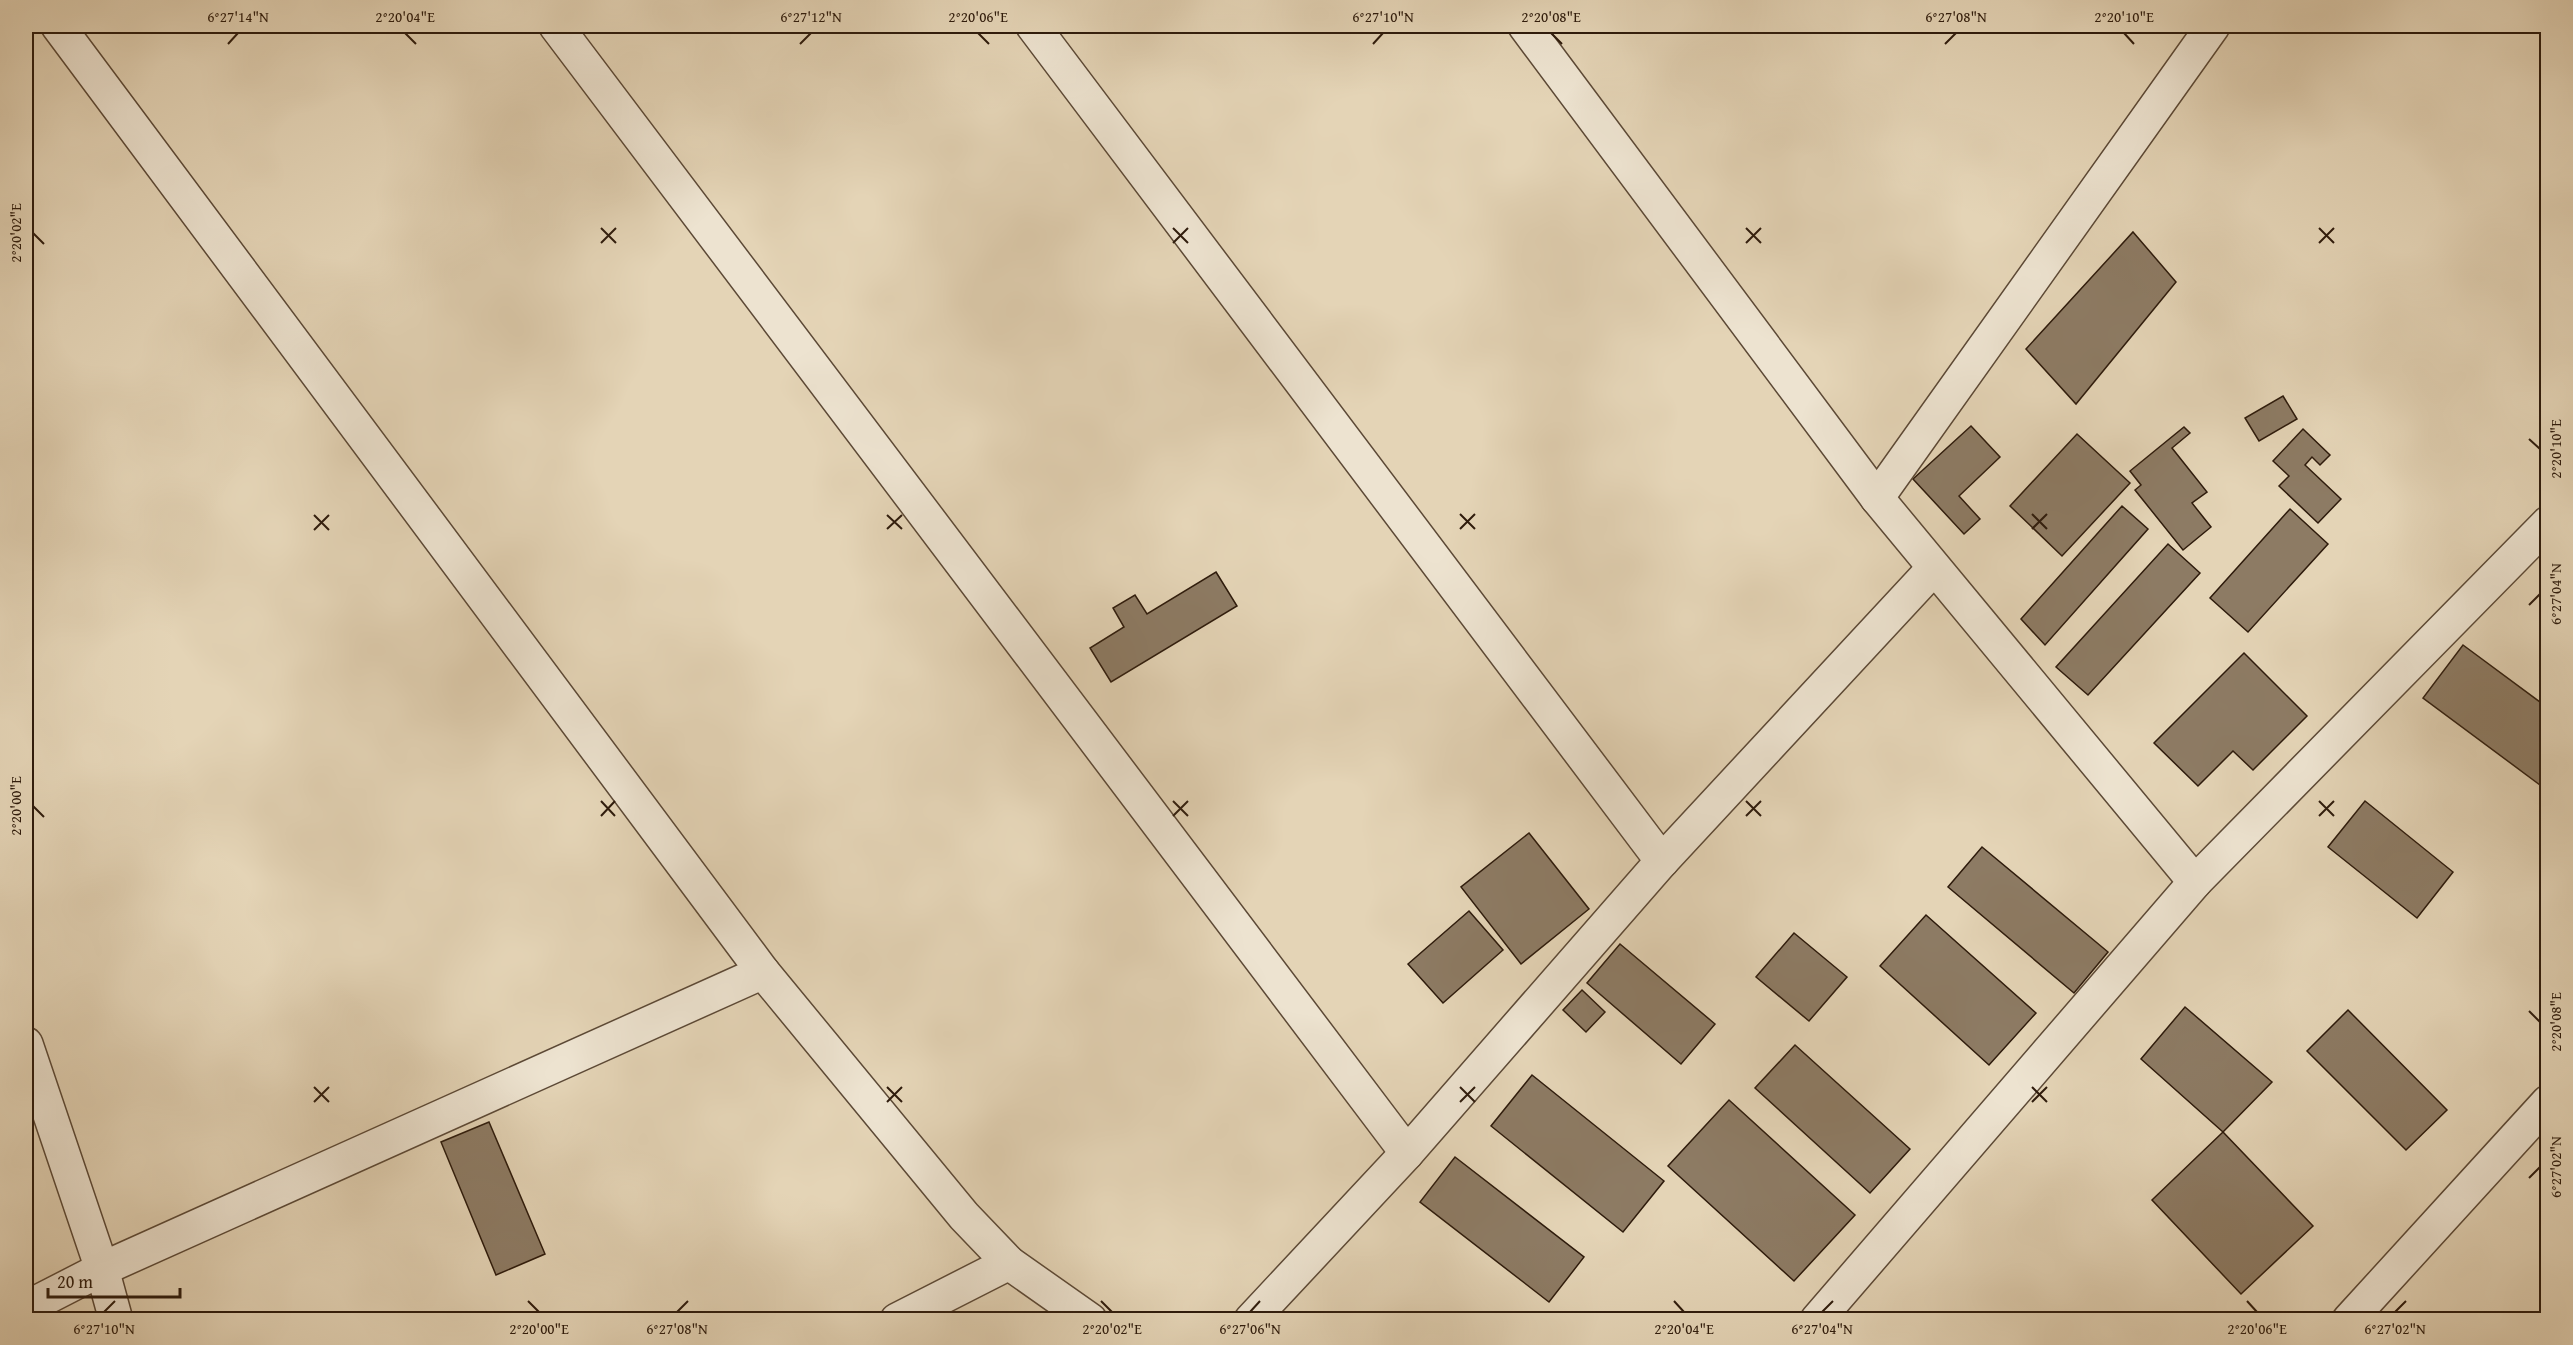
<svg xmlns="http://www.w3.org/2000/svg" width="2573" height="1345" font-family="'Gentium Book Plus',serif">
  <rect width="100%" height="100%" fill="#e4d4b6"/>
  <filter id="stains"><feTurbulence type="fractalNoise" baseFrequency=".00333" numOctaves="4"/><feColorMatrix values="0 0 0 0 .2 0 0 0 0 .09 0 0 0 0 .02 0 0 0 .5 -.17"/></filter>
  <radialGradient id="worn" r=".72"><stop offset=".6" stop-color="#630" stop-opacity="0"/><stop offset="1" stop-color="#630" stop-opacity=".3"/></radialGradient>
  <g fill="#8d7b64" stroke="#2e1b0c" stroke-width="1.5">
    <polygon points="2133,232 2176,282 2076,404 2026,349"/>
    <polygon points="2283,396 2297,419 2259,441 2245,418"/>
    <polygon points="1971,426 2000,457 1959,496 1980,519 1964,534 1913,479"/>
    <polygon points="2184,427 2190,433 2172,448 2207,492 2192,503 2211,527 2183,550 2135,490 2141,485 2130,471"/>
    <polygon points="2303,429 2330,455 2320,465 2312,457 2305,465 2341,499 2318,523 2279,486 2289,476 2273,461"/>
    <polygon points="2077,434 2130,483 2062,556 2010,506"/>
    <polygon points="2122,506 2148,529 2045,645 2021,619"/>
    <polygon points="2290,509 2328,544 2248,632 2210,598"/>
    <polygon points="2168,544 2200,573 2088,695 2056,667"/>
    <polygon points="1216,572 1237,606 1111,682 1090,648 1124,627 1113,608 1135,595 1147,614"/>
    <polygon points="2463,645 2548,708 2548,775 2540,785 2423,698"/>
    <polygon points="2244,653 2307,716 2253,770 2233,751 2198,786 2154,743"/>
    <polygon points="2365,801 2453,872 2417,918 2328,847"/>
    <polygon points="1529,833 1589,909 1521,964 1461,887"/>
    <polygon points="1982,847 2108,952 2074,993 1948,887"/>
    <polygon points="1469,911 1503,950 1443,1003 1408,964"/>
    <polygon points="1926,915 2036,1013 1989,1065 1880,966"/>
    <polygon points="1794,933 1847,977 1809,1021 1756,977"/>
    <polygon points="1620,944 1715,1024 1681,1064 1587,983"/>
    <polygon points="1582,990 1605,1012 1586,1032 1563,1010"/>
    <polygon points="2185,1007 2272,1082 2223,1132 2141,1059"/>
    <polygon points="2348,1010 2447,1110 2406,1150 2307,1051"/>
    <polygon points="1795,1045 1910,1149 1870,1193 1755,1088"/>
    <polygon points="1532,1075 1664,1181 1623,1232 1491,1126"/>
    <polygon points="1729,1100 1855,1215 1794,1281 1668,1166"/>
    <polygon points="489,1122 545,1254 496,1275 441,1142"/>
    <polygon points="2223,1132 2313,1226 2241,1294 2152,1200"/>
    <polygon points="1455,1157 1584,1257 1549,1302 1420,1202"/>
  </g>
  <g fill="none" stroke-linecap="round" stroke-linejoin="round">
    <defs>
      <g id="minor">
        <polyline points="58,26 763,972 964,1216 1009,1263 1090,1320"/>
        <polyline points="556,26 1407,1153"/>
        <polyline points="1033,26 1662,861"/>
        <polyline points="1525,26 1877,498 2195,882"/>
        <polyline points="1877,498 2213,26"/>
        <polyline points="26,1044 102,1269 116,1320"/>
        <polyline points="26,1308 102,1269 763,972"/>
        <polyline points="897,1320 1009,1263"/>
        <polyline points="1251,1320 1407,1153 1662,861 1934,568"/>
        <polyline points="1817,1320 2195,882 2548,523"/>
        <polyline points="2349,1320 2548,1102"/>
      </g>
    </defs>
    <use href="#minor" stroke="#5c4936" stroke-width="36"/>
    <use href="#minor" stroke="#ede3d0" stroke-width="33"/>
  </g>
  <path fill="none" stroke="#2e1b0c" stroke-width="2" d="M 405,33 L 416,44M 978,33 L 989,44M 1551,33 L 1562,44M 2124,33 L 2134,44M 228,44 L 238,33M 800,44 L 811,33M 1373,44 L 1383,33M 1945,44 L 1956,33M 601,228 L 616,243M 1173,228 L 1188,243M 1746,228 L 1761,243M 2319,228 L 2334,243M 33,233 L 44,244M 601,243 L 616,228M 1173,243 L 1188,228M 1746,243 L 1761,228M 2319,243 L 2334,228M 2529,439 L 2540,449M 1460,514 L 1475,529M 2032,514 L 2047,529M 314,515 L 329,530M 887,515 L 902,529M 887,529 L 902,515M 1460,529 L 1475,514M 2032,529 L 2047,514M 314,530 L 329,515M 2529,605 L 2540,594M 601,801 L 615,816M 1173,801 L 1188,816M 1746,801 L 1761,816M 2319,801 L 2334,816M 33,806 L 44,817M 601,816 L 615,801M 1173,816 L 1188,801M 1746,816 L 1761,801M 2319,816 L 2334,801M 2529,1011 L 2540,1022M 314,1087 L 329,1102M 887,1087 L 902,1102M 1460,1087 L 1475,1102M 2032,1087 L 2047,1102M 314,1102 L 329,1087M 887,1102 L 902,1087M 1460,1102 L 1475,1087M 2032,1102 L 2047,1087M 2529,1178 L 2540,1167M 528,1301 L 539,1312M 1101,1301 L 1112,1312M 1674,1301 L 1684,1312M 2247,1301 L 2257,1312M 104,1312 L 115,1301M 677,1312 L 688,1301M 1250,1312 L 1260,1301M 1822,1312 L 1833,1301M 2395,1312 L 2406,1301"/>
  <rect width="2573" height="1345" fill="none" stroke="#e4d4b6" stroke-width="66"/>
  <path d="M48 1288v9h132v-9" fill="none" stroke="#2e1b0c" stroke-width="3"/>
  <text x="57" y="1288" font-size="18" fill="#2e1b0c" stroke="#ede3d0" stroke-width="4.5" paint-order="stroke">20 m</text>
  <rect x="33" y="33" width="2507" height="1279" fill="none" stroke="#2e1b0c" stroke-width="2"/>
  <g font-size="15" text-anchor="middle" fill="#2e1b0c">
    <text x="238" y="22">6°27'14"N</text>
    <text x="405" y="22">2°20'04"E</text>
    <text x="811" y="22">6°27'12"N</text>
    <text x="978" y="22">2°20'06"E</text>
    <text x="1383" y="22">6°27'10"N</text>
    <text x="1551" y="22">2°20'08"E</text>
    <text x="1956" y="22">6°27'08"N</text>
    <text x="2124" y="22">2°20'10"E</text>
    <text transform="translate(16 233) rotate(-90)" y="5">2°20'02"E</text>
    <text transform="translate(2556 449) rotate(-90)" y="5">2°20'10"E</text>
    <text transform="translate(2556 594) rotate(-90)" y="5">6°27'04"N</text>
    <text transform="translate(16 806) rotate(-90)" y="5">2°20'00"E</text>
    <text transform="translate(2556 1022) rotate(-90)" y="5">2°20'08"E</text>
    <text transform="translate(2556 1167) rotate(-90)" y="5">6°27'02"N</text>
    <text x="104" y="1334">6°27'10"N</text>
    <text x="539" y="1334">2°20'00"E</text>
    <text x="677" y="1334">6°27'08"N</text>
    <text x="1112" y="1334">2°20'02"E</text>
    <text x="1250" y="1334">6°27'06"N</text>
    <text x="1684" y="1334">2°20'04"E</text>
    <text x="1822" y="1334">6°27'04"N</text>
    <text x="2257" y="1334">2°20'06"E</text>
    <text x="2395" y="1334">6°27'02"N</text>
  </g>
  <rect width="100%" height="100%" filter="url(#stains)"/>
  <rect width="100%" height="100%" fill="url(#worn)"/>
</svg>
